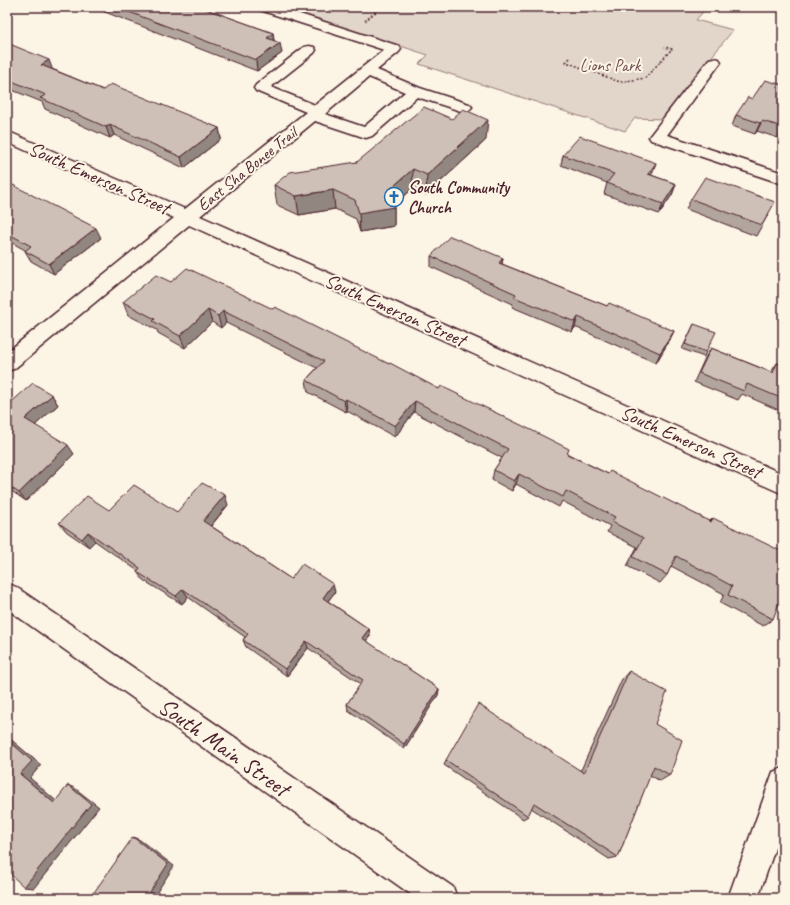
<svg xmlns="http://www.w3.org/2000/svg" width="790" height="905" font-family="Caveat,sans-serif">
  <rect width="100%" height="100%" fill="#fcf5e5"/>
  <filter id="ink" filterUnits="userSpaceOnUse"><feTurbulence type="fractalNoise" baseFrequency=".025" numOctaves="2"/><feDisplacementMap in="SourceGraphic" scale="8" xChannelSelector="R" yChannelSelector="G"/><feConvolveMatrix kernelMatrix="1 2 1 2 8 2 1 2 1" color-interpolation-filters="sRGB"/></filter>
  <g filter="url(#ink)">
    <polygon fill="#e2d5ca" stroke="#967a7a" points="281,7 707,7 696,20 733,30 662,119 635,118 625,131 419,64 428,55"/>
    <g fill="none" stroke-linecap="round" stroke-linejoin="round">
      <defs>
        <g id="minor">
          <path d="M 258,7 L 278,7 L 399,46 L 401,49 L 399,52 L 377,70 L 420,88 L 469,104 L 472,107 L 469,110 L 464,112 L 417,97 L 372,136 L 366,138 L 315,121 L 200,216 L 783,474 L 783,494 L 189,225 L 14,369 L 7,371 L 7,352 L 174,218 L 7,142 L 7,131 L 185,209 L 306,112 L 256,91 L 254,88 L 256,85 L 304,47 L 309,46 L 314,47 L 316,50 L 314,53 L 271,87 L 315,105 L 384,50 L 260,10 ZM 369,77 L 405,92 L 364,127 L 325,114 Z"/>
          <polygon points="714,58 719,59 721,62 667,135 783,173 783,184 651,140 649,137 709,59"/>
          <polygon points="7,583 16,587 453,887 457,898 416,898 7,609"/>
          <polygon points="783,768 783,825 758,898 728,898 773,772"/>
        </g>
      </defs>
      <use href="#minor" stroke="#4a1f2b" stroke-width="3"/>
      <g stroke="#4a1f2b" stroke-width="1.5" stroke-dasharray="2 2" stroke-linecap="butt">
        <polyline points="365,21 381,7"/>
        <polyline points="570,58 566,62 620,82 645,78 672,49 664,47"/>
      </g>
      <use href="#minor" fill="#fcf5e5" fill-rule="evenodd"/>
    </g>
    <g fill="#b2a59d" stroke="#4a1f2b">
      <polygon points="72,7 82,7 78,9"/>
      <polygon points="92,7 200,7 273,33 274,40 282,53 257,71"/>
      <polygon points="7,43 52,69 103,90 219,128 221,139 184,168 114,135 110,138 45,109 42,102 7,88"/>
      <polygon points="783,85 783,130 778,138 757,131 755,134 732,126 736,115 752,99"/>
      <polygon points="486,140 426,195 412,189 394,206 394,226 360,232 356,219 335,209 299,215 277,205 274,185 357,162"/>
      <polygon points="563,155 652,174 651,175 676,184 672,195 659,214 604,194 607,183 561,165"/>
      <polygon points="7,182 101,238 54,274 31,261 25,251 25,250 7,240"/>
      <polygon points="691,199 769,213 756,236 686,209"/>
      <polygon points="431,256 503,258 502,264 607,306 674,331 669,341 656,363 575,327 572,332 512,307 513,304 431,267"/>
      <polygon points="171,282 389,364 608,474 710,521 713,518 773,619 763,626 720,603 724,594 671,566 667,575 660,583 627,566 637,547 607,532 610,526 562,501 559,507 516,484 512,491 492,480 494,470 502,458 414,412 395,437 347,411 346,412 308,392 306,380 317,368 226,323 221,328 212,322 185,348 158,333 157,330 128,315 123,302"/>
      <polygon points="694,324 706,352 704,357 682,349"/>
      <polygon points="711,348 771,372 777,363 783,365 783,412 742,394 738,400 694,382 705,358"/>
      <polygon points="52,395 58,405 35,425 74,454 26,501 7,488 7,406"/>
      <polygon points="228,505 211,526 291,579 335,592 328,601 369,629 370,636 366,641 439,689 438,695 404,749 348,710 347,704 361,684 308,648 287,676 246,647 243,640 245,637 188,597 182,604 143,580 137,572 138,571 95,541 89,547 67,532 59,523 109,510 177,512"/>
      <polygon points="629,671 655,724 670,775 660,781 650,775 618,857 609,859 531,808 528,816 523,819 444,765 446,760 581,770 622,679"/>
    </g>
    <g fill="#918680" stroke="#4a1f2b">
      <polygon points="77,7 82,7 78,9"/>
      <polygon points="273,33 274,44 267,38"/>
      <polygon points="280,43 282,53 257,71 256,60"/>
      <polygon points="49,60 53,71 41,65"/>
      <polygon points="488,120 486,140 426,195 427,175"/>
      <polygon points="762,121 757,131 755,134 760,123"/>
      <polygon points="110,125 114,135 110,138 106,127"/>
      <polygon points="219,128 221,139 184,168 181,157"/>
      <polygon points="656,163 652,174 644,185 648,174"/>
      <polygon points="413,169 412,189 392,207 394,207 394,226 360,232 359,213 388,191"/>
      <polygon points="676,184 672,195 659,214 663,204"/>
      <polygon points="333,190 335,209 299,215 296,196"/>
      <polygon points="96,228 101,238 54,274 49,264"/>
      <polygon points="503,258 501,269 499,263"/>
      <polygon points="208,310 212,322 185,348 180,336"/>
      <polygon points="223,311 226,323 221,328 218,316"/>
      <polygon points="578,317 575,327 572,332 575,322"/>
      <polygon points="674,331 669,341 656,363 660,353"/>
      <polygon points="52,395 58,405 32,428 25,419"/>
      <polygon points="346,399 347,411 346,412 344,401"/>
      <polygon points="415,401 414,412 395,437 395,426"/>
      <polygon points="68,445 74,454 26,501 19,493"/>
      <polygon points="519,474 516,484 512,491 514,481"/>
      <polygon points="225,495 228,505 207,530 203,521"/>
      <polygon points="88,532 95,541 89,547 82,539"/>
      <polygon points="333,584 335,592 324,606 323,598"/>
      <polygon points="183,589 188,597 182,604 176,596"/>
      <polygon points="369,629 370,636 363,645 362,638"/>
      <polygon points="306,641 308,648 287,676 285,669"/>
      <polygon points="439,689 438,695 404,749 404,744"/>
      <polygon points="7,736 41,765 30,778 62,806 54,803 20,774 7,739"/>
      <polygon points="68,785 76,789 99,807 34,888 24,887"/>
      <polygon points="133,837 140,840 174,866 153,898 146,898"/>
    </g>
    <g fill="#cfc0b7" stroke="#4a1f2b">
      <polygon points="116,7 200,7 273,33 267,38 280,43 256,60"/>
      <polygon points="7,43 49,60 41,65 103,90 111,84 219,128 181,157 110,125 106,127 40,98 46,95 7,79"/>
      <polygon points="765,80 783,85 783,127 762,121 760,123 736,115 748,97 752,99"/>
      <polygon points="424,107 452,119 463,109 488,120 427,175 413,169 388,191 394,207 359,213 355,200 333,190 296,196 274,185 290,172 357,162"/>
      <polygon points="580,136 656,163 648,174 676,184 663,204 607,183 614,174 563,155"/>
      <polygon points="705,177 775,202 762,225 691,199"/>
      <polygon points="7,182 96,228 49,264 25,251 31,246 7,233"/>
      <polygon points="450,236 503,258 499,263 607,306 609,303 674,331 660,353 578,317 575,322 514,297 516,294 431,256"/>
      <polygon points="187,268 273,309 275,307 389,364 390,363 439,389 441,386 523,426 569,449 567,454 608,474 610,471 711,522 713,518 783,552 783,592 773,619 728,595 732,586 676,556 667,575 633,557 643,538 612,522 615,517 566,491 563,497 519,474 514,481 494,470 508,449 415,401 395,426 346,399 344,401 306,380 324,361 223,311 218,316 208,310 180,336 153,321 155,319 123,302 156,275 171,282"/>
      <polygon points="694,324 716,332 706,352 685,344"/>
      <polygon points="711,348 773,373 777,363 783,365 783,399 747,384 744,391 699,373"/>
      <polygon points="33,383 52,395 25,419 68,445 19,493 7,485 7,406"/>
      <polygon points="202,483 225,495 203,521 291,579 302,564 333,584 323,598 369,629 362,638 439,689 404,744 347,704 363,680 306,641 285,669 243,640 248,634 183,589 176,596 137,572 140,568 88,532 82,539 59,523 87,496 109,510 134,485 177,512"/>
      <polygon points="629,671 667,692 655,724 682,740 670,775 654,766 618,857 534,803 528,816 446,760 478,704 584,773"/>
      <polygon points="7,739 32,761 20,774 54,803 68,785 91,804 24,887 7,871"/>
      <polygon points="133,837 168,864 146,898 90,898"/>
    </g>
  </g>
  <defs>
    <symbol id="church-ring" viewBox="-11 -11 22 22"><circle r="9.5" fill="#fcf5e5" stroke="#1f6fb2" stroke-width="1.5"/><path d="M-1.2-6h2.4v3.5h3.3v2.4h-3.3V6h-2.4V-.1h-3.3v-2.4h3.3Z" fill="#1f6fb2"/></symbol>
  </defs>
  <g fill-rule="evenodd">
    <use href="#church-ring" x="383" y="186" width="22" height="22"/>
  </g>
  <g text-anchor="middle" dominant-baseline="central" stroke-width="4" stroke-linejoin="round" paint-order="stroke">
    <g font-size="17" fill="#704c53" stroke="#fcf5e5">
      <text x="610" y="65">Lions Park</text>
    </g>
    <g font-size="17" fill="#4a1f2b" stroke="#fcf5e5">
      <text transform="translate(247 169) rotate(-39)">East Sha Bonee Trail</text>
    </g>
    <g font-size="17" font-weight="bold" fill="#4a1f2b" stroke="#fcf5e5" text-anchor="start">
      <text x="408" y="187">South Community<tspan x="408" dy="20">Church</tspan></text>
    </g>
    <g font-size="20" fill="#4a1f2b" stroke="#fcf5e5">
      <text transform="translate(99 178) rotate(24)">South Emerson Street</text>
      <text transform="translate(395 310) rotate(24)">South Emerson Street</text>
      <text transform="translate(691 442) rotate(24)">South Emerson Street</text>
    </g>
    <g font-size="24" fill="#4a1f2b" stroke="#fcf5e5">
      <text transform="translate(224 747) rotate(35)">South Main Street</text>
    </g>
  </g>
  <rect width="790" height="905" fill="none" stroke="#fcf5e5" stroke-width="24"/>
  <rect x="12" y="12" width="766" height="881" fill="none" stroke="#4a1f2b" stroke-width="1.5" filter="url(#ink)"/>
</svg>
